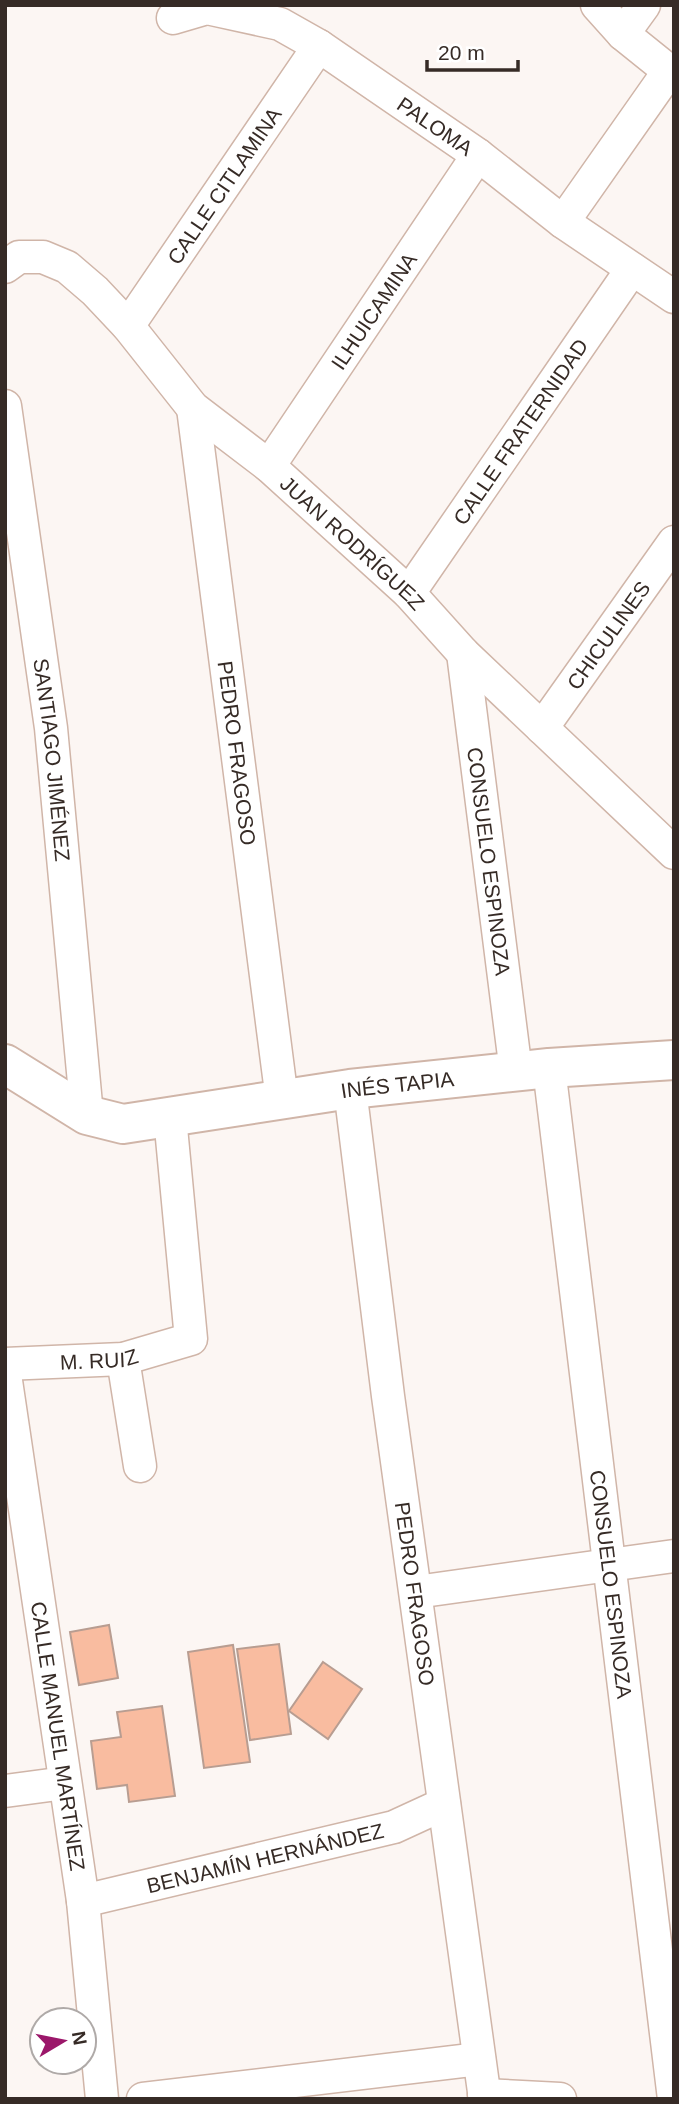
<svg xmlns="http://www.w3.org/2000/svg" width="679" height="2104" font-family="Arial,sans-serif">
  <rect width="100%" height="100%" fill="#fcf6f3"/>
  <g fill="#f9bca0" stroke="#b89d91" stroke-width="2">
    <polygon points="109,1625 118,1678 79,1685 70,1632"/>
    <polygon points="279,1644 291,1734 250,1740 237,1649"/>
    <polygon points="233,1645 250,1762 204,1768 188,1652"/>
    <polygon points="323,1662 362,1689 328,1739 289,1711"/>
    <polygon points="162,1706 175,1796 129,1802 127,1785 97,1789 91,1741 121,1737 117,1712"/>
  </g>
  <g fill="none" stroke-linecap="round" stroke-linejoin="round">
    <defs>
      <g id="minor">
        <polyline points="597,5 623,34 674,75"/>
        <path id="s1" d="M 173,18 L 207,8 L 280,24 L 319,46 L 478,155 L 563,222 L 674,297"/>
        <polyline points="623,34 644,5"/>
        <polyline points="563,222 669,71"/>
        <path id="s2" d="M 5,267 L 19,257 L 43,257 L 67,267 L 95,291 L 128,326 L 193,408 L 269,466 L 409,593 L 463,653 L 674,853"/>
        <path id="s3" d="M 128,326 L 319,46"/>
        <path id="s4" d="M 5,406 L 51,728 L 87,1115"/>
        <path id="s5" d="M 193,408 L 282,1100"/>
        <path id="s6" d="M 269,466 L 478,155"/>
        <path id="s7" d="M 409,593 L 632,269"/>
        <path id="s8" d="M 463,653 L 516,1072"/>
        <path id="s9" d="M 542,728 L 674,542"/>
        <path id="s10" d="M 549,1068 L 674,2099"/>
        <path id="s11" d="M 350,1089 L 388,1396 L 485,2099"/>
        <polyline points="123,1359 140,1466"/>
        <path id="s12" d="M 5,1364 L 123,1359 L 191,1339 L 170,1117"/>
        <path id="s13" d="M 5,1374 L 83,1901 L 102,2099"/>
        <polyline points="416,1592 674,1556"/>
        <polyline points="5,1791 65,1783"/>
        <path id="s14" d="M 83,1901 L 394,1827 L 444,1804"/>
        <polyline points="484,2095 560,2099"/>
        <polyline points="143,2099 479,2059"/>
      </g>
      <g id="secondary">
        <path id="s15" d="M 5,1064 L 87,1115 L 123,1124 L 350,1089 L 549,1068 L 674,1060"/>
      </g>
    </defs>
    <use href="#minor" stroke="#d0b5a8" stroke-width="35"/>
    <use href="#secondary" stroke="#d0b5a8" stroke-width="42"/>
    <use href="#minor" stroke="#fff" stroke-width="32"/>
    <use href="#secondary" stroke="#fff" stroke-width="38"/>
  </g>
  <g text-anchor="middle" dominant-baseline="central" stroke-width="6" stroke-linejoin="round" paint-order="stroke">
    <g font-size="21" fill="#362b26" stroke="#fff">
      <text stroke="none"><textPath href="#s1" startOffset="296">PALOMA</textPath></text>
      <text stroke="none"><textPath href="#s3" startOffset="170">CALLE CITLAMINA</textPath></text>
      <text stroke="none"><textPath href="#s6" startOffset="187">ILHUICAMINA</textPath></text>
      <text stroke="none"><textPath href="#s7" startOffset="196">CALLE FRATERNIDAD</textPath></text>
      <text stroke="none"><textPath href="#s2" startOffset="466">JUAN RODRÍGUEZ</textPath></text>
      <text stroke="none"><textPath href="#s9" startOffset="114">CHICULINES</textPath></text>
      <text stroke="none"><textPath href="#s5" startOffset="348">PEDRO FRAGOSO</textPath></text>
      <text stroke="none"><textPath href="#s4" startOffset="357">SANTIAGO JIMÉNEZ</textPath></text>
      <text stroke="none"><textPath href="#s8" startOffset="210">CONSUELO ESPINOZA</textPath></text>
      <text stroke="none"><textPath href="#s15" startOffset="411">INÉS TAPIA</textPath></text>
      <text stroke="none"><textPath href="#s12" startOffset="94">M. RUIZ</textPath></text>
      <text stroke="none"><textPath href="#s10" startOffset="520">CONSUELO ESPINOZA</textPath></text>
      <text stroke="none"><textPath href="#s11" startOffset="509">PEDRO FRAGOSO</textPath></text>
      <text stroke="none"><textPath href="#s13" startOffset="366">CALLE MANUEL MARTÍNEZ</textPath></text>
      <text stroke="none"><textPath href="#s14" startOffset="187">BENJAMÍN HERNÁNDEZ</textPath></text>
    </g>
  </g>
  <rect width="679" height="2104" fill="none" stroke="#362b26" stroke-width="14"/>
  <g transform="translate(63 2041) rotate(80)"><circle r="33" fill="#ffffff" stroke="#afaaa8" stroke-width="2"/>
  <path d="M0-5L12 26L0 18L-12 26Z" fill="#9b176a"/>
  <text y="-10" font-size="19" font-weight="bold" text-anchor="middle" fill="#362b26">N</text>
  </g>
  <path d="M427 60v10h91v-10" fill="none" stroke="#362b26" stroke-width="3.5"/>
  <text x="438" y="60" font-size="21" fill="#362b26" stroke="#ffffff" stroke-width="5" paint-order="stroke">20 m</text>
</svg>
